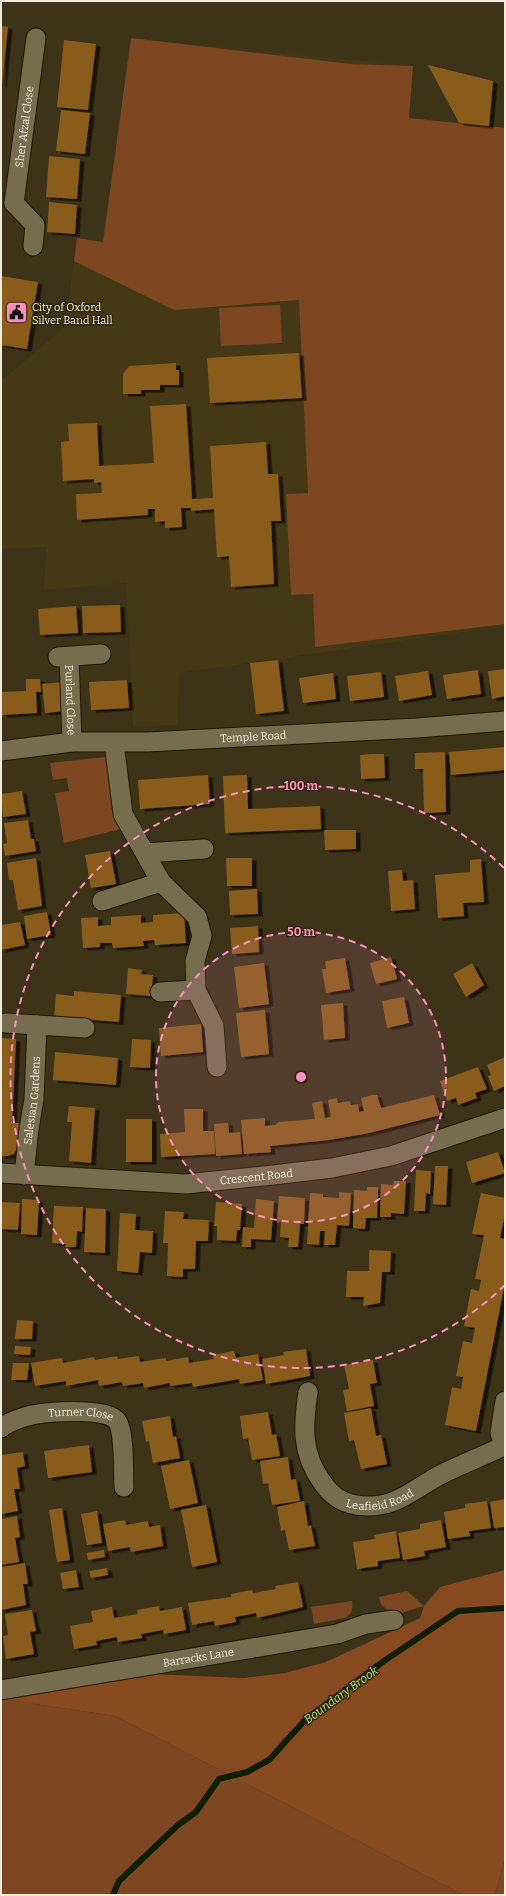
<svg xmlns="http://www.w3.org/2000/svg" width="506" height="1896" font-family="Bitter,serif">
  <defs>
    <filter id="shadow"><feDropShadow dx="4.5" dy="2.5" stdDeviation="0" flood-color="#0009"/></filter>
  </defs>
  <rect width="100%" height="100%" fill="#3c3318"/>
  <polygon fill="#443815" points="131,38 413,66 409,118 505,128 505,626 179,673 178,725 133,727 126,583 44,590 46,547 1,549 1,381 65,327 77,238 103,242"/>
  <g fill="#7d4722">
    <polygon points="131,38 350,64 413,66 409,118 505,128 505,624 315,647 313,594 291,595 286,494 308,493 299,300 174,310 74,261 77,238 103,242"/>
    <polygon points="280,305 282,343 221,346 219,308"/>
    <polygon points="105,757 111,763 125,828 64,843 55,793 69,791 67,778 53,780 50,763"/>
    <polygon points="407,1591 424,1606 398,1614 394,1610 386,1609 381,1604 379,1597"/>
    <path d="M 352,1601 C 353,1609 352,1614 345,1618 L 314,1624 L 311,1607 Z"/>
    <polygon points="1,1699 115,1716 463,1895 1,1895"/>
    <polygon points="505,1858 505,1895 495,1895"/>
  </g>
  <polygon fill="#864920" points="505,1570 505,1858 495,1895 463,1895 115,1716 1,1699 1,1697 151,1674 244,1678 285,1673 326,1662 420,1618 424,1606 440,1587"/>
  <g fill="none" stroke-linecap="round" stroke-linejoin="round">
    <polyline stroke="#0f1e00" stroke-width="6" points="113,1895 119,1881 178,1825 196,1812 219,1779 247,1772 269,1760 305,1720 384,1661 458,1611 505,1608"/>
  </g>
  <g fill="#895c1a" filter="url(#shadow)">
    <polygon points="1,26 8,27 2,85 1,85"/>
    <polygon points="64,40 96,44 88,110 57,107"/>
    <polygon points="428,65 493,81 489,126 459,123"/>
    <polygon points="61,110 90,113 85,154 56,151"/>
    <polygon points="49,156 80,159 77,199 46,197"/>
    <polygon points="49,202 77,205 75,234 47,232"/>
    <polygon points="1,276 38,282 27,349 1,345"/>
    <polygon points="299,353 302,398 210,403 207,358"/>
    <polygon points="176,363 176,370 179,370 179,385 160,385 160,390 141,390 141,394 123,394 123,374 129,366"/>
    <polygon points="186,404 192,499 213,498 210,446 266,442 268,474 278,474 281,521 271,521 274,584 231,587 229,556 217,557 214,509 191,511 191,508 181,508 182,527 165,528 165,521 155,522 155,509 148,509 148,515 77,520 76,494 102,493 101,482 94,483 94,479 63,481 61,442 69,441 68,424 97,423 99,466 154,463 150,406"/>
    <polygon points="120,605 121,632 83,633 82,606"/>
    <polygon points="76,606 78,633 40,635 38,609"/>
    <polygon points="278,660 284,711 256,714 250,663"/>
    <polygon points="505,669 505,696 492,699 488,671"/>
    <polygon points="478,670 481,694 447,699 443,675"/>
    <polygon points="428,671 432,695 399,701 395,676"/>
    <polygon points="381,672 384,697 350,701 347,676"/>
    <polygon points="333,673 336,699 303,703 299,678"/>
    <polygon points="26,679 40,679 41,692 36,692 37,713 2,715 1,692 26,691"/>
    <polygon points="127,680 129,708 91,710 89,682"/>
    <polygon points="63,682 65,711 45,713 42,684"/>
    <polygon points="505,747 505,770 451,775 449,752"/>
    <polygon points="445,752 446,812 424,813 423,769 415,769 415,753"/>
    <polygon points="372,754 384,754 385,778 361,779 360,755"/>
    <polygon points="208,775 210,804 140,809 138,780"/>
    <polygon points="247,775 248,809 320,806 321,829 225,833 223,776"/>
    <polygon points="22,791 26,814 3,817 1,794"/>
    <polygon points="28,820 31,839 34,839 36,851 5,856 3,844 7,843 4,823"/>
    <polygon points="324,830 356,830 356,849 325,850"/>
    <polygon points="110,851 116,884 91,888 85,855"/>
    <polygon points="36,858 42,906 18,910 13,880 9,880 7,863"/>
    <polygon points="226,858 252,858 252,886 227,886"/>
    <polygon points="481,859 484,902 463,903 464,916 438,918 435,875 470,872 470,860"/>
    <polygon points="402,870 403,881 413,880 415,909 391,911 388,871"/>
    <polygon points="257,889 258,914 230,915 229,891"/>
    <polygon points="47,912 51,935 27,939 24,916"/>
    <polygon points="184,913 186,943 155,945 154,940 143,941 144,946 113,948 112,943 100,943 100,947 83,948 81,918 98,917 98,926 111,925 111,917 141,915 141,923 153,922 153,915"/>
    <polygon points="20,922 25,945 1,950 1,925"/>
    <polygon points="258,926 259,952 232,954 230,928"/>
    <polygon points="391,957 397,979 376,984 370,963"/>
    <polygon points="345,958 350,989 326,993 322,969 326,969 325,961"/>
    <polygon points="264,963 269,1004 239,1008 234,967"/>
    <polygon points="472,963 484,985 466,997 453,974"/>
    <polygon points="128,968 142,970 141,974 153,975 151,996 126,994"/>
    <polygon points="74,991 121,995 119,1022 54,1017 56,994 74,996"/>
    <polygon points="404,997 409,1023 387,1028 382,1001"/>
    <polygon points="343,1003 345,1038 324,1040 321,1005"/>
    <polygon points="265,1010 269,1054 241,1057 236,1013"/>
    <polygon points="201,1024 203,1052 161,1056 159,1028"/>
    <polygon points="1,1038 16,1039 12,1123 19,1123 18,1147 14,1154 8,1156 1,1156"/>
    <polygon points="132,1039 151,1040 150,1068 130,1067"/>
    <polygon points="55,1052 118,1058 116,1085 53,1080"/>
    <polygon points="505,1057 505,1086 494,1091 488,1076 491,1075 487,1065"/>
    <polygon points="478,1067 487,1089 475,1093 477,1098 458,1105 456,1098 447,1101 440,1081"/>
    <polygon points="373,1095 377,1095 381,1108 434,1095 440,1115 369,1133 329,1140 270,1146 271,1152 244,1154 241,1120 265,1118 265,1126 275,1125 279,1122 315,1119 312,1103 322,1101 325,1118 331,1117 328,1100 337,1098 338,1103 350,1101 351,1105 358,1104 359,1112 364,1111 361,1098"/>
    <polygon points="69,1106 95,1108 91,1163 69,1161 72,1122 67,1122"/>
    <polygon points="184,1109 203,1109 203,1131 214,1131 215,1154 161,1157 160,1134 185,1132"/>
    <rect x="126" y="1119" width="26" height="43"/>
    <polygon points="228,1123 229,1133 240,1132 242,1154 216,1156 214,1124"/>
    <polygon points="498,1152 505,1173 472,1183 466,1162"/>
    <polygon points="435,1166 448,1166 446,1205 433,1204"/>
    <polygon points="416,1170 431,1171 430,1194 426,1193 425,1211 414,1211"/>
    <polygon points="394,1181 406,1181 404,1214 391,1213 391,1217 380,1217 381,1184 393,1185"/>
    <polygon points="367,1187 378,1187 377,1218 366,1218 365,1229 353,1228 354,1190 367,1191"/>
    <polygon points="339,1192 351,1193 349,1226 337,1225 335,1245 324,1245 325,1231 320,1231 319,1245 307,1244 310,1193 323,1194 323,1197 339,1198"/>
    <polygon points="481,1193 505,1198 505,1213 500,1238 505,1239 505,1282 476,1431 445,1425 452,1387 461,1389 463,1377 456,1376 463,1341 472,1343 475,1328 464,1326 471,1289 479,1291 481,1280 475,1279 484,1235 472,1234"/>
    <polygon points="279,1196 305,1198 304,1224 300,1224 298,1247 288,1247 289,1238 280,1237 281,1222 277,1223"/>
    <polygon points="22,1199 39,1200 37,1235 21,1234"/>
    <polygon points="256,1199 274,1201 271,1240 251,1239 251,1247 242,1247 243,1227 254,1228"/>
    <polygon points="1,1202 20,1203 18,1230 1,1229"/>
    <polygon points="216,1202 242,1204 240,1230 237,1230 236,1241 217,1240 217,1226 214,1226"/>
    <polygon points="54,1206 83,1207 82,1232 77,1231 76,1247 65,1247 66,1244 52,1243"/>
    <polygon points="86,1208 106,1209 105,1253 84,1252"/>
    <polygon points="165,1211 184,1212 183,1219 209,1220 208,1241 196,1241 195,1269 183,1269 183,1277 167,1276 168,1243 163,1243"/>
    <polygon points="120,1213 136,1214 135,1230 153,1231 152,1253 140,1252 138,1273 117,1271"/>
    <polygon points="369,1250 391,1251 390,1272 382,1272 380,1303 363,1306 364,1297 346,1297 347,1271 369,1271"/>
    <polygon points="17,1320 33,1321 32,1339 15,1339"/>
    <polygon points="15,1346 31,1347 30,1355 14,1354"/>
    <polygon points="306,1349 310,1376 266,1384 262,1359 284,1355 283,1352"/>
    <polygon points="234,1351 236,1358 258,1354 263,1380 240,1384 239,1379 193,1387 192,1383 170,1386 170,1383 144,1388 143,1383 123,1386 122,1382 99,1386 98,1380 66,1386 66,1381 35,1386 31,1363 62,1358 63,1363 94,1357 95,1360 117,1356 118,1359 139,1356 140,1362 166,1358 166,1361 188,1357 189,1363 214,1359 213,1355"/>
    <polygon points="373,1360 377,1383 370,1384 374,1406 347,1411 343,1390 349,1389 344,1365"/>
    <polygon points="13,1363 29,1363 27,1380 11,1380"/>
    <polygon points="371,1408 376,1436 381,1435 387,1464 361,1469 354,1440 349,1441 344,1413"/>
    <polygon points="268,1412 272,1435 276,1434 280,1456 252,1460 248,1438 243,1439 240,1416"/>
    <polygon points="170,1416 173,1437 176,1436 180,1458 153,1463 149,1441 146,1442 142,1421"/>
    <polygon points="89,1445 92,1472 48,1478 44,1451"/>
    <polygon points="23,1452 25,1466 17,1468 20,1489 14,1489 18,1511 1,1514 1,1455"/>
    <polygon points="288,1457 291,1480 296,1479 300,1501 272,1505 268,1483 263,1484 260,1461"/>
    <polygon points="189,1460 198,1503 170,1509 161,1466"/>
    <polygon points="505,1499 505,1527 494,1528 490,1502"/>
    <polygon points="304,1501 308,1526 311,1525 315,1546 289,1550 285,1530 281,1531 277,1507"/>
    <polygon points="487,1501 491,1528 469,1531 470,1536 448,1539 444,1512 465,1508 465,1504"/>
    <polygon points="206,1505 217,1562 192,1567 181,1510"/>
    <polygon points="62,1508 70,1560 57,1562 49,1510"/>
    <polygon points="97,1511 102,1543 87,1545 81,1514"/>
    <polygon points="17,1516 20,1537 15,1538 19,1562 1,1565 1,1519"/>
    <polygon points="125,1520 126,1525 148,1521 149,1527 160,1525 163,1546 131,1552 130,1547 108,1551 103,1524"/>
    <polygon points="441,1520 446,1547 424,1551 425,1556 403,1560 398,1533 420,1529 420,1524"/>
    <polygon points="396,1531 400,1558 378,1561 378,1566 357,1569 353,1542 375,1539 374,1535"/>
    <polygon points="104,1550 105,1557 88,1560 87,1553"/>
    <polygon points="25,1563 28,1584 23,1584 26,1605 1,1610 1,1567"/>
    <polygon points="107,1568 108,1575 91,1578 89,1571"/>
    <polygon points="76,1570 79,1587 63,1589 60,1573"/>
    <polygon points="298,1582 303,1607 257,1618 256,1613 235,1617 236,1622 215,1626 214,1621 192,1625 188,1603 231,1597 231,1594 252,1590 253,1593 276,1589 275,1586"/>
    <polygon points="159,1606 160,1611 182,1607 186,1630 164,1634 163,1630 141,1634 142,1638 118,1642 117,1637 96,1641 97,1645 74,1649 70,1626 93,1622 91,1611 112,1607 114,1618 138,1614 137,1610"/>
    <polygon points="32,1610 36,1631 30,1632 34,1654 6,1659 3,1636 8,1635 5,1614"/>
  </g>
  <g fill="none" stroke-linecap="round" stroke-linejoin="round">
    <defs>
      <g id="minor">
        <path id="s1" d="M 14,203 L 36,38"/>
        <polyline points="14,203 35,225 33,246"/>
        <polyline points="58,657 101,654"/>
        <path id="s2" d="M 69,657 L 72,742"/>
        <polyline points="114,743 123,814 161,882 197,917 202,936 195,961 196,990 214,1026 217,1067"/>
        <path id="s3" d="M 1,751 L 72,742 L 147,742 L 417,728 L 505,721"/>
        <polyline points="145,853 204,849"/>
        <polyline points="102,901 161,882"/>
        <polyline points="160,992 196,990"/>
        <polyline points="6,1023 37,1025"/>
        <path id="s4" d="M 1,1173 L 186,1184 L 273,1175 L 332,1168 L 391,1156 L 505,1118"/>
        <path id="s5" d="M 24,1175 L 29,1129 L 34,1099 L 37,1025 L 85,1028"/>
        <path id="s6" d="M 308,1392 C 303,1426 301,1453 322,1482 C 331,1495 340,1502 356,1505 C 394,1511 411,1490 442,1474 C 462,1464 483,1456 504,1446 L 500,1433 L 505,1401"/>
        <path id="s7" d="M 1,1428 C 8,1422 23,1417 32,1415 C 48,1412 108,1407 117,1421 C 125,1432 123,1472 124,1487"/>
        <path id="s8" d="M 1,1690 L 337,1634 L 366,1624 L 394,1620"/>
      </g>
    </defs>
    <use href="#minor" stroke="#231a01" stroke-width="21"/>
    <use href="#minor" stroke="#766c4f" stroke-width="19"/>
  </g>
  <circle cx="301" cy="1077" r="145" fill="#fd8ebf" fill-opacity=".12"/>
  <g fill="none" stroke="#fd8ebf" stroke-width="2" stroke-dasharray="7 5">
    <circle cx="301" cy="1077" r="145"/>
    <path d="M505 1285A291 291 0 1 1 505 869"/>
  </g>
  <defs>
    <symbol id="civic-square" viewBox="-11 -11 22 22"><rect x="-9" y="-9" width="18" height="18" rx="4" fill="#fd8ebf" stroke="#32290e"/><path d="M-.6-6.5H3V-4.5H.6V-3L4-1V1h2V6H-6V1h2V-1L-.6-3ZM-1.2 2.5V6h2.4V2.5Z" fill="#111"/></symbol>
  </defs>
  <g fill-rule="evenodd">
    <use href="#civic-square" x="4" y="300" width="25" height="25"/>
  </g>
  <g text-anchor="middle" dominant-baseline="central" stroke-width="3" stroke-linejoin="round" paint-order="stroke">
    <g font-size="11" fill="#f0ebdb" stroke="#32290e">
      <text stroke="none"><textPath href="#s1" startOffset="77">Sher Afzal Close</textPath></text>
      <text stroke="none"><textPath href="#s2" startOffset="43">Purland Close</textPath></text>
      <text stroke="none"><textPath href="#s3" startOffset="253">Temple Road</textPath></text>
      <text stroke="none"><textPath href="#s5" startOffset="75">Salesian Gardens</textPath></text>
      <text stroke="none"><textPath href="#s4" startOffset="256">Crescent Road</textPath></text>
      <text stroke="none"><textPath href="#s7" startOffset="83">Turner Close</textPath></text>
      <text stroke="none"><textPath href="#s6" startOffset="161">Leafield Road</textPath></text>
      <text stroke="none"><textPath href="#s8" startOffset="200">Barracks Lane</textPath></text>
    </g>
    <g font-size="11" fill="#f0ebdb" stroke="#32290e" text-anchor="start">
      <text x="32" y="307">City of Oxford<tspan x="32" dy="13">Silver Band Hall</tspan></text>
    </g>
    <g font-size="12" font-style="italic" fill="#aedd82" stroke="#32290e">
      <text transform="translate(341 1695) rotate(-36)">Boundary Brook</text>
    </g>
  </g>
  <circle cx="301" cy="1077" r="6" fill="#fd8ebf" stroke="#32290e" stroke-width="2"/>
  <g font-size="12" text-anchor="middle" font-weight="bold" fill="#fd8ebf" stroke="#32290e" stroke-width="3" stroke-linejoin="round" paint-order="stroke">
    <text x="301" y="790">100 m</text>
    <text x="301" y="936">50 m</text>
  </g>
  <rect width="506" height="1896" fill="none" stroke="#f0ebdb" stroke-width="4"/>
</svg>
